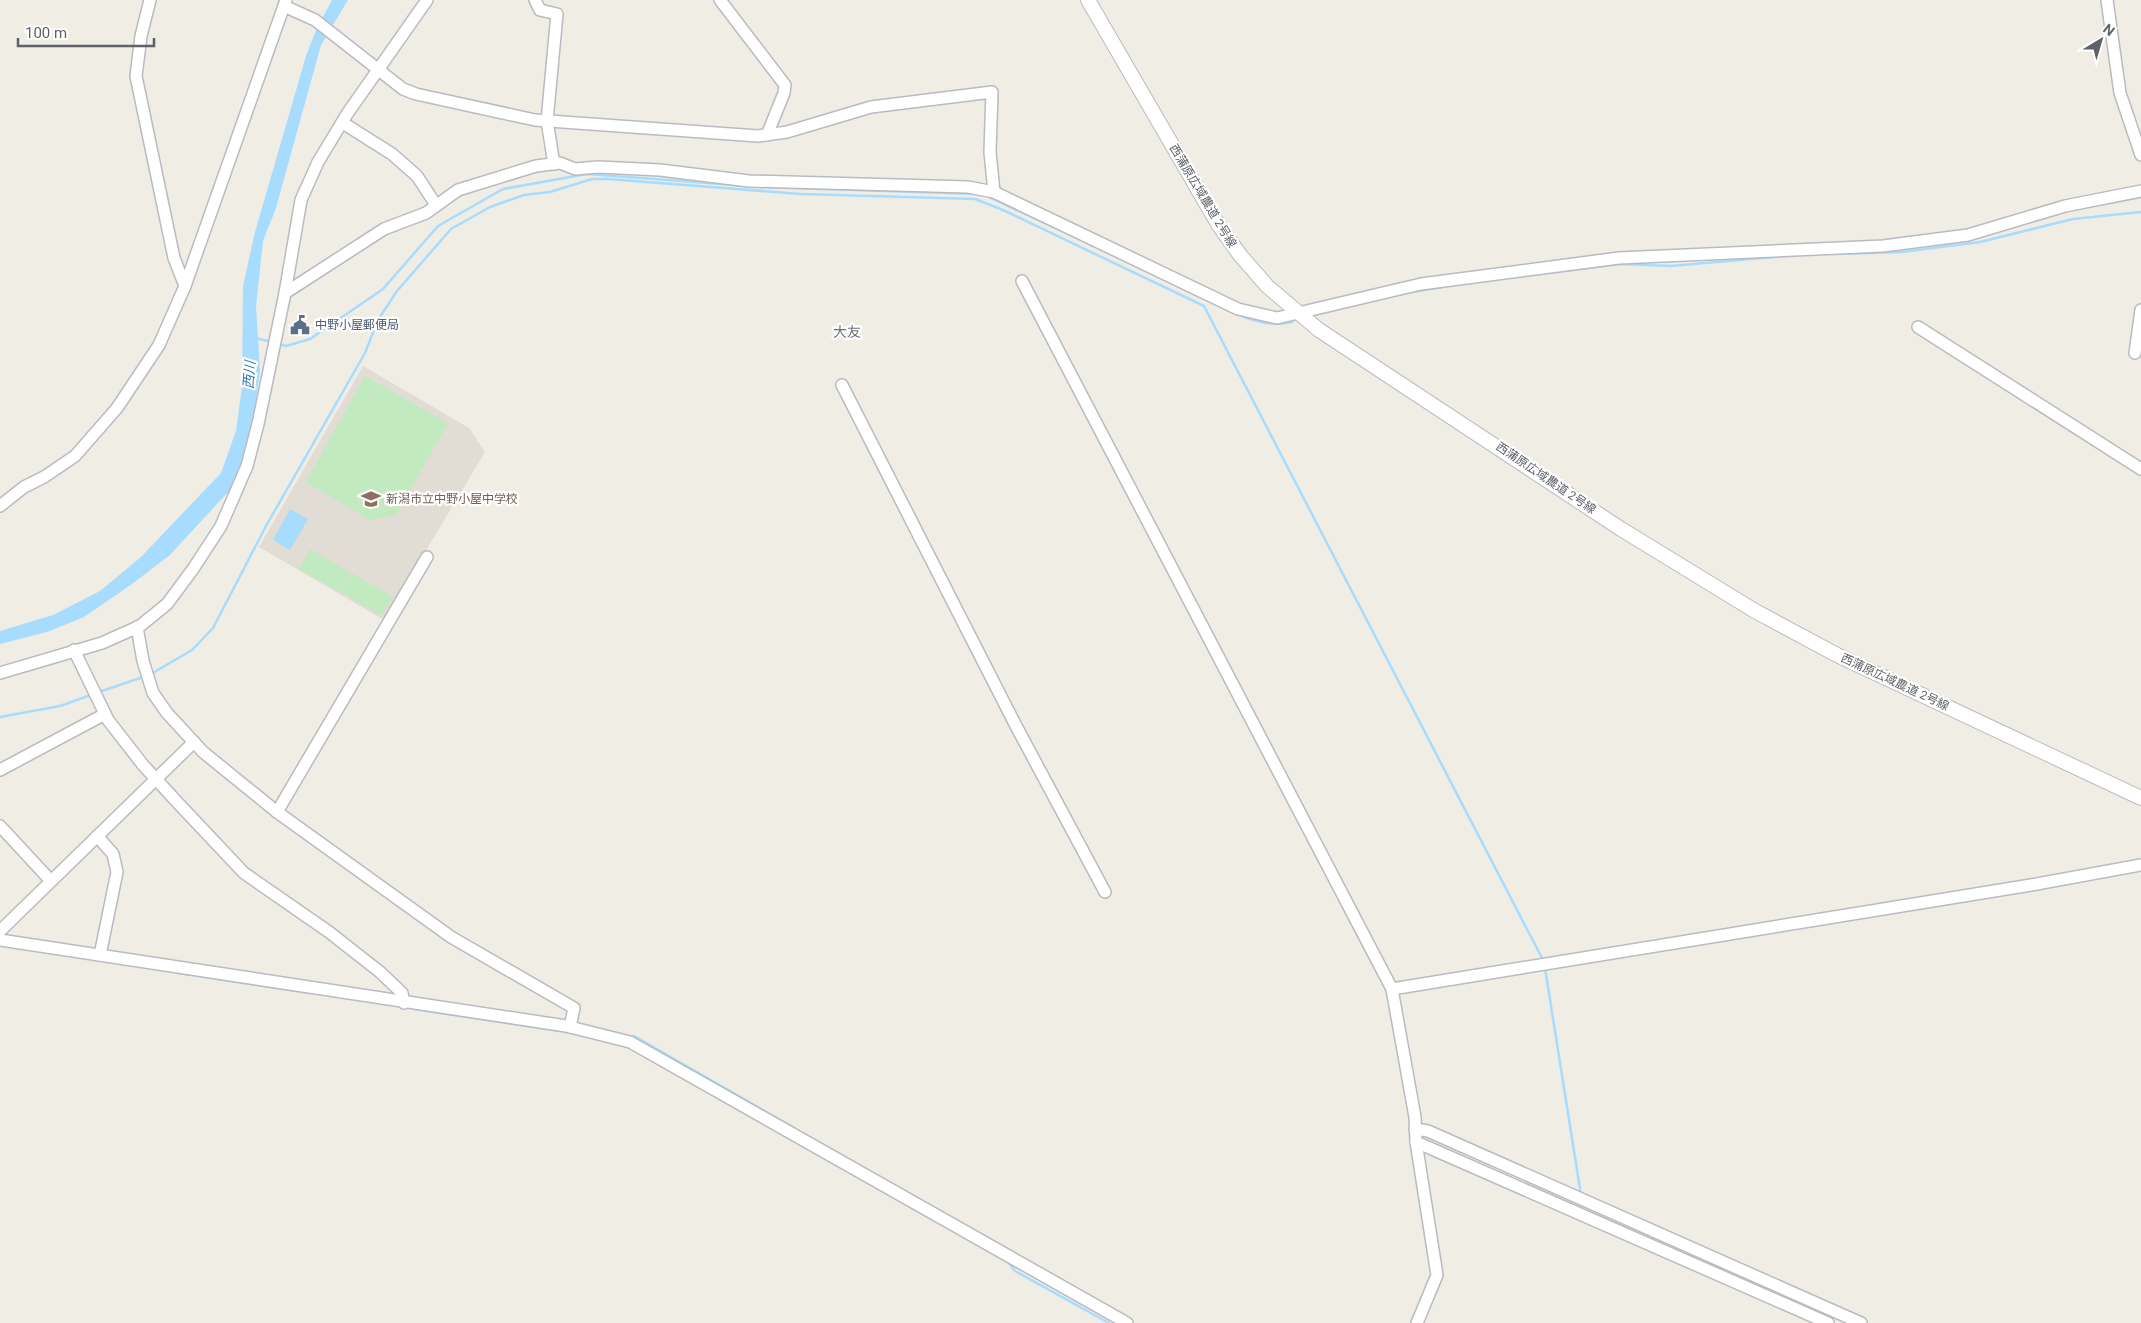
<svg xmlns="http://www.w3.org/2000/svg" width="2141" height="1323" font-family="Roboto,'Noto Sans JP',sans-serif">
  <rect width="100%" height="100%" fill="#f0ede5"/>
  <polygon fill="#e1dcd4" points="363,366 469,428 485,452 384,620 259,547"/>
  <g fill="#c2eac0">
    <polygon points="365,376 448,423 396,515 370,520 306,482"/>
    <polygon points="310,549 351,573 340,592 299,569"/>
    <polygon points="352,573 393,597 382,616 341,592"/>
  </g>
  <g fill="#a7dcff">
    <polygon points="332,0 348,0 321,45 276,208 263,241 256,307 260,371 254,416 242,465 230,490 170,555 132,584 84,617 47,632 0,644 0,631 53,615 100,591 141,557 221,473 236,431 242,387 243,286 255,232 306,56 316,30"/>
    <polygon points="290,509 308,519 290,550 273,540"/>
  </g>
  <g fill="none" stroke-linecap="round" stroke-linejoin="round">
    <g stroke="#a7dcff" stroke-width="2.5">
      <polyline points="989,197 1109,253"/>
      <polyline points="1834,254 1902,252 1980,242 2073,219 2141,212"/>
      <polyline points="1491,280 1620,264 1671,266 1796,255"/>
      <polyline points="1412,292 1443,287"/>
      <path d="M 1217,305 C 1240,317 1267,328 1292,322"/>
      <polyline points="256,338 272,342"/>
      <polyline points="277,343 286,346 310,339 383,289 438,226 503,189 587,174 762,187 979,194"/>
      <polyline points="151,674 192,650 213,628 266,526 365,353 378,320 397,291 451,229 490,207 524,195 550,192 592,179 608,179 801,194 975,199 1003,210 1204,306 1543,960"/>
      <polyline points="99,692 143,677"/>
      <polyline points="0,717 60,706 91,695"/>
      <polyline points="1545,968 1581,1195"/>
      <polyline points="179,973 310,993"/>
      <polyline points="414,1009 567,1032"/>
      <polyline points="629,1037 634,1036 794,1128"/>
      <polyline points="1006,1259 1015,1271 1109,1323"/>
    </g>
    <defs>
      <g id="minor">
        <polyline points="150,0 141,36 136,76 174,258 185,286"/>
        <polyline points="535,0 540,10 557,14 547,121 554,164"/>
        <polyline points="720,0 785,85 784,93 767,135"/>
        <polyline points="2107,0 2120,93 2141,155"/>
        <polyline points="284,6 315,20 403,89 416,94 535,120 758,136 787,132 871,107 992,92 990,152 994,192"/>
        <polyline points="343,123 392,154 417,176 436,205"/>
        <polyline points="1022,281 1392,989 1415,1117 1416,1142 1437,1275 1417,1323"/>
        <polyline points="285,293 384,229 426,213 458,190 536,166 560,163 575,169 598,167 660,170 749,181 968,187 994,192 1238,309 1277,318 1421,284 1619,258 1883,246 1968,235 2065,206 2141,191"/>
        <polyline points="1918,327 2141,469"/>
        <polyline points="2135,353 2141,310"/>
        <polyline points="842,385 1015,724 1105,892"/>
        <polyline points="0,506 24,487 44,477 75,456 117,408 159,345 185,286 286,0"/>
        <polyline points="137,627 143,661 153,693 167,713 203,752 277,812 451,937 574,1008 570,1027"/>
        <polyline points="74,650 108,720 143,765 177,802 244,873 329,932 380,972 402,993 404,1003"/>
        <polyline points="0,673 102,643 140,626 167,604 193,569 221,526 247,466 258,424 285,293 301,200 318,162 347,114 427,0"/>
        <polyline points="0,770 105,714"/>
        <polyline points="277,812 427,557"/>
        <polyline points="0,826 51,881"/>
        <polyline points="97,836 113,854 117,872 100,955"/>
        <polyline points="0,931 194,742"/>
        <polyline points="0,940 566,1026 630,1042 1127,1323"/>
        <polyline points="1392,989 2031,885 2141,865"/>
        <polyline points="1415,1129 1428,1131 1861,1323"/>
        <polyline points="1416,1142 1828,1323"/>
      </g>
      <polyline id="tertiary" points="1088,0 1218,224 1240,255 1267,286 1319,330 1621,529 1755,611 1837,655 2141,798"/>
    </defs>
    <use href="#minor" stroke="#b8bbc0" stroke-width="14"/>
    <use href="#tertiary" stroke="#b8bbc0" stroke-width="16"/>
    <use href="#minor" stroke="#fff" stroke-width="11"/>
    <use href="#tertiary" stroke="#fff" stroke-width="14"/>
  </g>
  <defs>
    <symbol id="civic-bare" viewBox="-9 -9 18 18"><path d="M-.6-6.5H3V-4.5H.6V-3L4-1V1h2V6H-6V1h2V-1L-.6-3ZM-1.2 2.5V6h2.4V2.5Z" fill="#5c6f8a" stroke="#fff" stroke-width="2.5" paint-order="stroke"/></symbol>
    <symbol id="school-bare" viewBox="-9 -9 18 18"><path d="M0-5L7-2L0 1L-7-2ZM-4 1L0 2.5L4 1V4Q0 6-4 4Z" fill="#8d6e63" stroke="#fff" stroke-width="2.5" paint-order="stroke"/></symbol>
  </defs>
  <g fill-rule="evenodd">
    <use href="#civic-bare" x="286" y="311" width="28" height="28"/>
    <use href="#school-bare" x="357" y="485" width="28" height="28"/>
  </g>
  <g text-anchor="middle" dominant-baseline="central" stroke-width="4.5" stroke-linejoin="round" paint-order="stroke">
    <g font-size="12" fill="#5d6267" stroke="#fff">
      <text transform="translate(1203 196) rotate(59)">西蒲原広域農道 2号線</text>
      <text transform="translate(1546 478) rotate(34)">西蒲原広域農道 2号線</text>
      <text transform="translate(1895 682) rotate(25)">西蒲原広域農道 2号線</text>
    </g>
    <g font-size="12" fill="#4e5e75" stroke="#fff" text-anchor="start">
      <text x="315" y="325">中野小屋郵便局</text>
    </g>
    <g font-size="12" fill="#785e54" stroke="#fff" text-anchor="start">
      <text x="386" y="499">新潟市立中野小屋中学校</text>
    </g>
    <g font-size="14" fill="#6e7479" stroke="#fff">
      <text x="847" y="332">大友</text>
    </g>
    <g font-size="14" font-style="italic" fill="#3878b1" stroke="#fff">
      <text transform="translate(249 375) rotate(-86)">西川</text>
    </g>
  </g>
  <g transform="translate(2101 40) rotate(38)" stroke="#ffffff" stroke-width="4" paint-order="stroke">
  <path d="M0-4L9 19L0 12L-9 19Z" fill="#5d6267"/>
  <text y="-8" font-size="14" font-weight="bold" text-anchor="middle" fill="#5d6267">N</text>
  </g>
  <path d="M18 38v8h136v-8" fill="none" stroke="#5d6267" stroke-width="2.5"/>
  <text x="25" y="38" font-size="15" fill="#5d6267" stroke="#ffffff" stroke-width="4" paint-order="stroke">100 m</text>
</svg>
